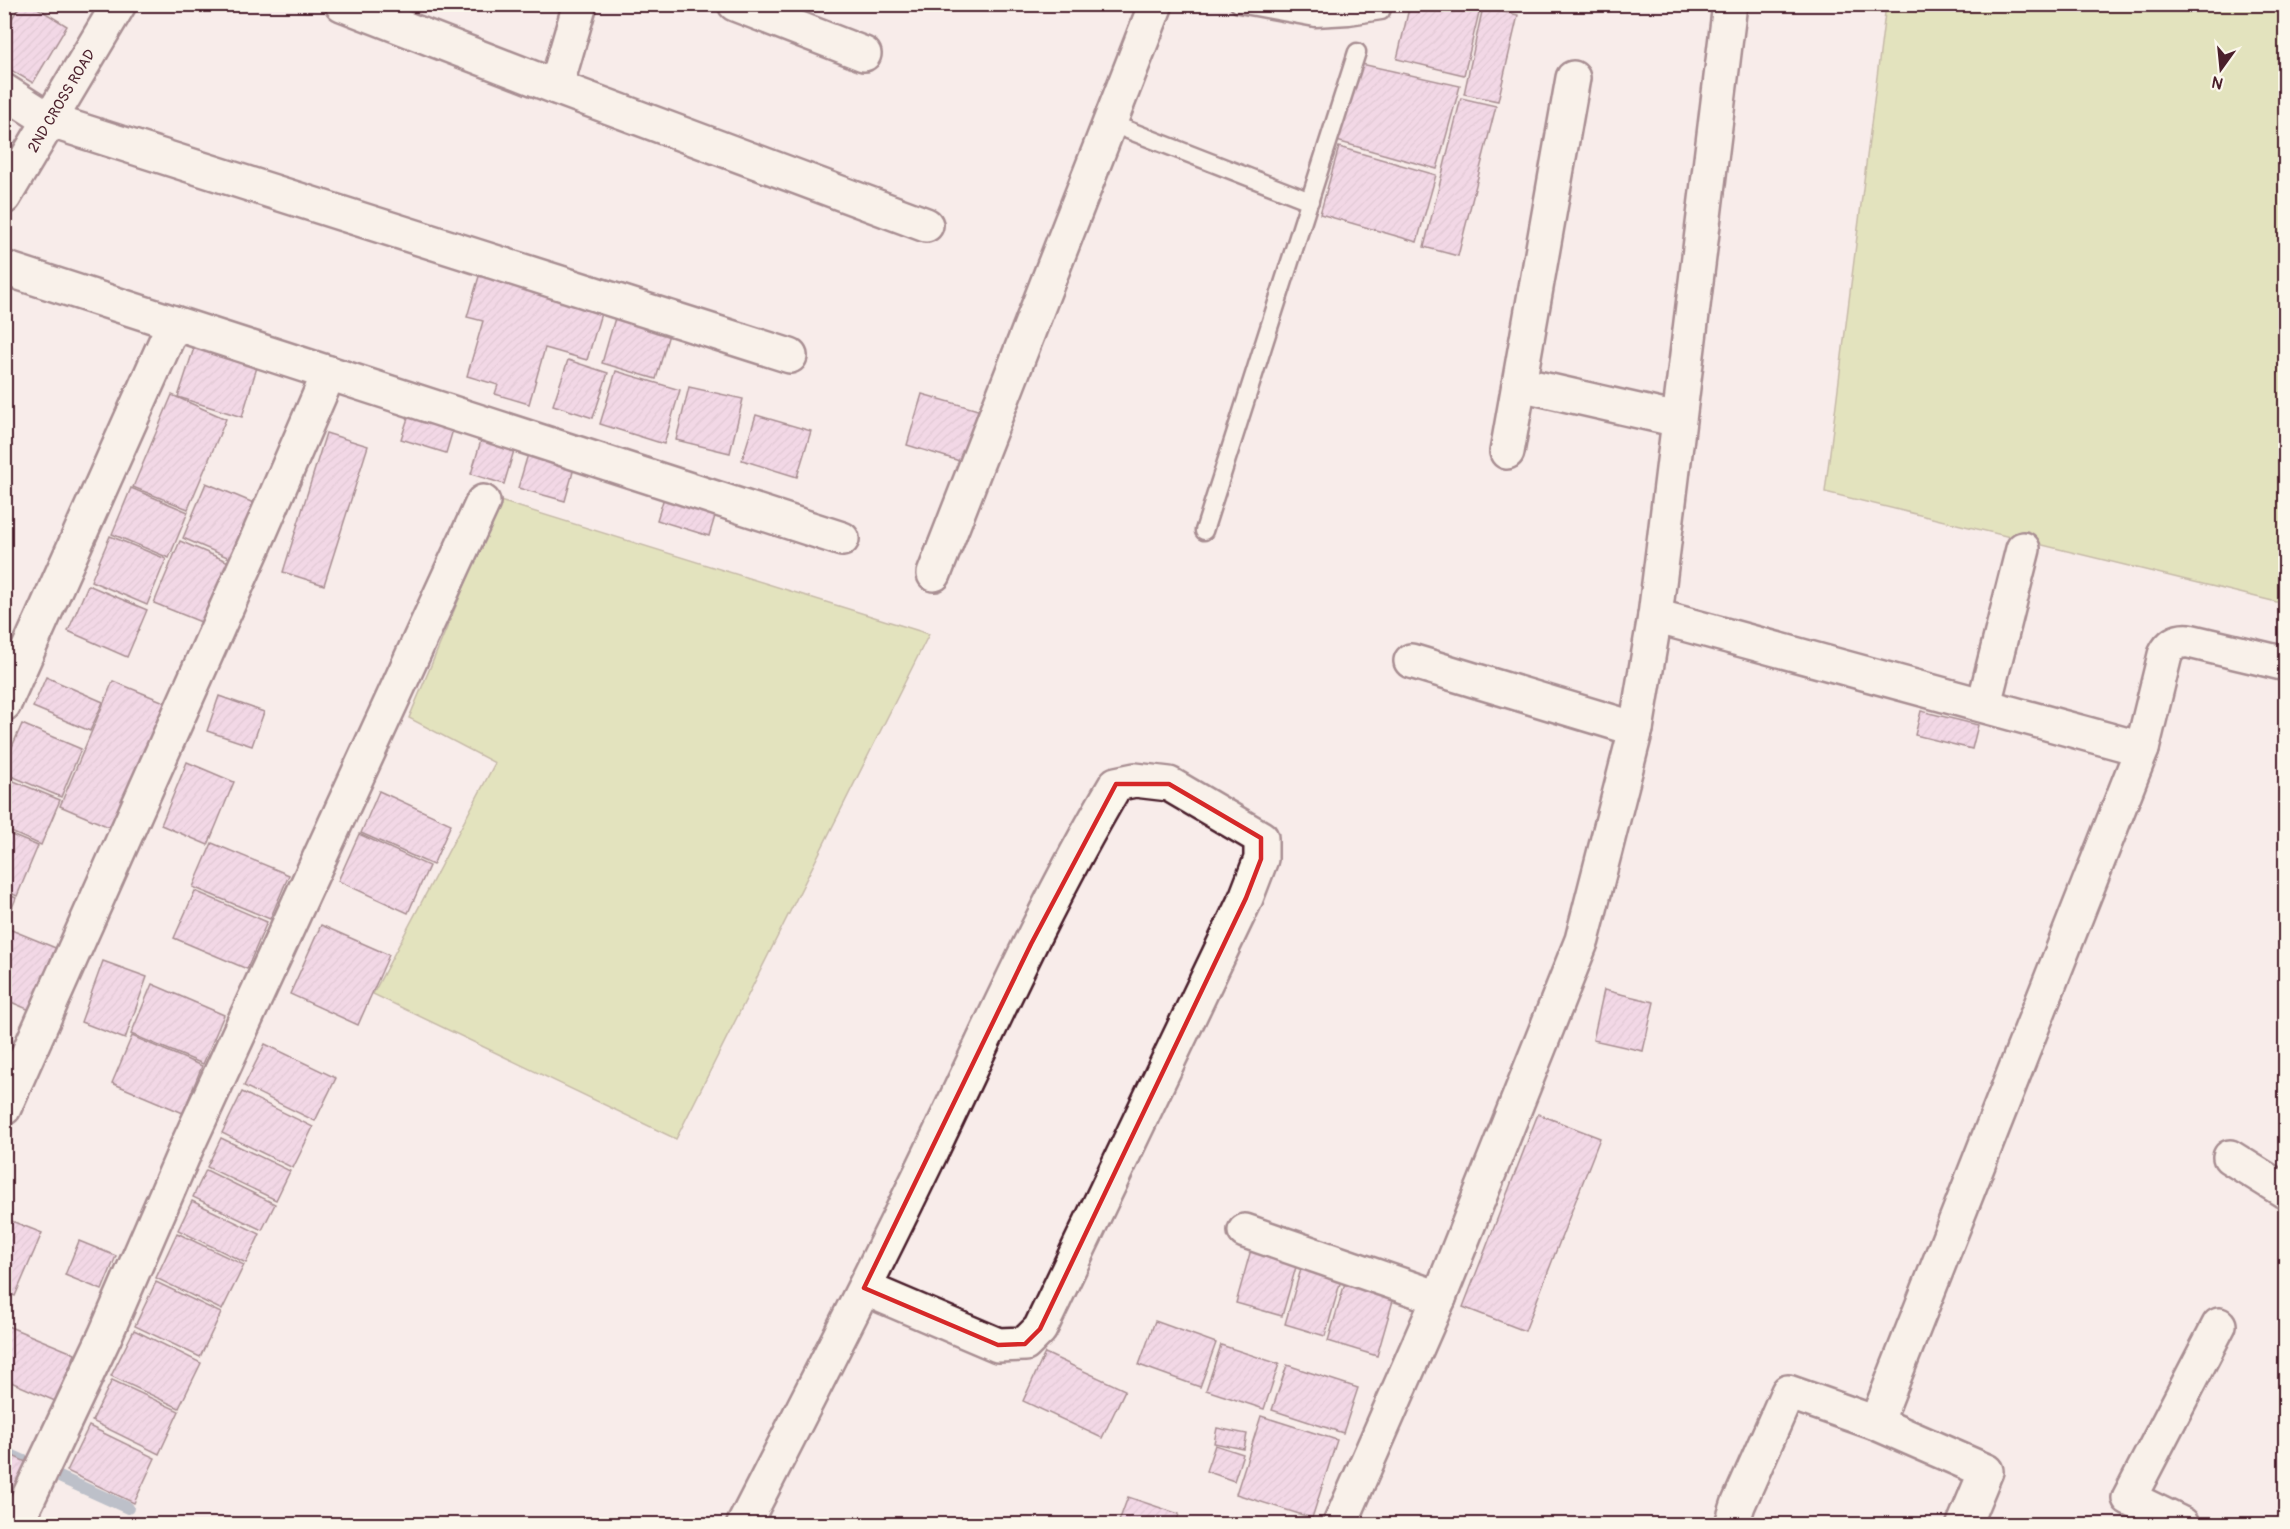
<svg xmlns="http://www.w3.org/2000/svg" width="2290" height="1529" font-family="Pangolin,sans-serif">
  <defs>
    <pattern id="building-hatch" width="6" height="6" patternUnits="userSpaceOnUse" patternTransform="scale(1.5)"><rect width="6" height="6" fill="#ecbee2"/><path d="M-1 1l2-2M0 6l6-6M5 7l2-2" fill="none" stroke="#cca3c2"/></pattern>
  </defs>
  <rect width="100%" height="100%" fill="#f8ecea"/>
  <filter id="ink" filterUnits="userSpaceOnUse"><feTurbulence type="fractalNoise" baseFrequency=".0167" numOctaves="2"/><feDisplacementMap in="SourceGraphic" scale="12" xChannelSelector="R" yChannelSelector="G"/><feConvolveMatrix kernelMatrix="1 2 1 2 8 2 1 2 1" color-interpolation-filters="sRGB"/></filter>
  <g filter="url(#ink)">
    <g fill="#cbd78a" stroke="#8a7b5a" stroke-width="1.5">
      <polygon points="1886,5 2285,5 2285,604 1825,492"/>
      <polygon points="500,501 929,634 676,1139 373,994 495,763 409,718"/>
    </g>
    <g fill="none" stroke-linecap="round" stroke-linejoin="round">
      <polyline stroke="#7589a2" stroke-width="12" points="4,1452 128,1508"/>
    </g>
    <g fill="url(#building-hatch)" stroke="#4a1f2b" stroke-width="1.5">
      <polygon points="21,4 31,4 67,26 33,83 4,66 4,31"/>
      <polygon points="1410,4 1481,4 1464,75 1397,59"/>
      <polygon points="1483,7 1518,15 1498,101 1464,94"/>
      <polygon points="1357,63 1460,86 1437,169 1333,140"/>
      <polygon points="1461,98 1496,106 1458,256 1424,247"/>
      <polygon points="1339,147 1436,175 1417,242 1320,214"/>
      <polygon points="480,273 602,310 587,360 545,348 529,404 495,394 498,385 467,376 483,321 467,317"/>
      <polygon points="617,311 671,327 656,379 602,363"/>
      <polygon points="194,348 257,367 242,417 178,397"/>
      <polygon points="568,360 608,373 593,418 553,405"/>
      <polygon points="616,371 680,390 664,444 600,424"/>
      <polygon points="689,387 743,399 730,453 676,440"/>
      <polygon points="922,394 978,410 963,462 907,445"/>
      <polygon points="172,395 226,419 188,509 133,487"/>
      <polygon points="411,409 455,423 446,453 401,439"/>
      <polygon points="756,415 811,431 797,477 742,460"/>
      <polygon points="485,427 518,437 504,484 471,474"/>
      <polygon points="326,433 368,446 324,585 283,572"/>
      <polygon points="531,444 577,457 565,501 518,488"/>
      <polygon points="206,483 256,504 232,559 183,538"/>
      <polygon points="131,488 188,512 169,558 112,534"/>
      <polygon points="667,488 719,503 709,536 657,520"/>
      <polygon points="110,536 166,559 147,605 91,581"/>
      <polygon points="180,541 231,563 206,624 154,603"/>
      <polygon points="88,585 147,610 127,657 68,631"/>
      <polygon points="46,677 103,702 90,731 33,707"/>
      <polygon points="113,681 169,704 116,830 60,806"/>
      <polygon points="219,696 264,712 252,746 207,731"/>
      <polygon points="1921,711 1978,725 1972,749 1915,735"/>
      <polygon points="22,724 81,749 61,797 4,773 4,765"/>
      <polygon points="187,762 234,782 208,845 161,825"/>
      <polygon points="4,777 60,800 41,845 4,829"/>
      <polygon points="379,791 451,824 433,865 361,833"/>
      <polygon points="4,832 38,846 17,896 4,890"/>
      <polygon points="359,834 429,866 408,913 338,881"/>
      <polygon points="212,843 289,875 270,919 193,887"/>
      <polygon points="195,891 267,922 247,969 174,938"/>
      <polygon points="4,893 16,898 4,928"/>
      <polygon points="321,925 389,955 358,1025 290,994"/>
      <polygon points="9,929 58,949 32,1011 4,999 4,941"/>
      <polygon points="103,961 147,977 125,1039 81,1022"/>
      <polygon points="152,984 224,1015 203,1064 131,1034"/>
      <polygon points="1604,990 1654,1002 1643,1051 1593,1040"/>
      <polygon points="132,1036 202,1066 183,1113 112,1083"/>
      <polygon points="265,1044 336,1078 315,1121 244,1086"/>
      <polygon points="242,1092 313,1127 293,1168 222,1133"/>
      <polygon points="1538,1114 1600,1138 1525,1331 1463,1307"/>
      <polygon points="221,1138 290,1171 276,1200 207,1167"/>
      <polygon points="206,1170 275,1204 262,1230 193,1197"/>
      <polygon points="192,1201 260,1234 246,1263 178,1230"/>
      <polygon points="4,1218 42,1233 15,1296 4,1291"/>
      <polygon points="177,1233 244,1265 222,1310 156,1278"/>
      <polygon points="79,1241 116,1256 102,1290 65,1275"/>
      <polygon points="1252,1246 1298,1260 1282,1316 1236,1303"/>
      <polygon points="1303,1262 1343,1273 1325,1336 1285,1324"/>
      <polygon points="1347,1276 1396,1290 1377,1356 1328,1341"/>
      <polygon points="156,1282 221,1313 200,1357 135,1326"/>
      <polygon points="1155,1321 1216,1343 1200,1387 1139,1365"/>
      <polygon points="5,1325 75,1354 55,1401 4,1379"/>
      <polygon points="134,1330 201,1363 179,1408 111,1376"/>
      <polygon points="1221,1345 1279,1364 1264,1409 1206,1390"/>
      <polygon points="1045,1353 1125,1390 1102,1438 1023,1401"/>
      <polygon points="1287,1365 1358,1388 1343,1433 1272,1410"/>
      <polygon points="112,1380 179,1411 159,1454 92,1421"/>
      <polygon points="1261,1416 1337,1440 1312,1518 1236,1494"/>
      <polygon points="89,1426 155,1458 134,1503 67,1471"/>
      <polygon points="1217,1428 1247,1434 1244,1449 1214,1443"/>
      <polygon points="1215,1445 1243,1454 1234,1481 1206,1471"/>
      <polygon points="4,1452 26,1462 9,1497 4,1494"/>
      <polygon points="1128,1497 1179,1514 1176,1524 1118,1524"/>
      <polygon points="766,1515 787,1524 762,1524"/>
    </g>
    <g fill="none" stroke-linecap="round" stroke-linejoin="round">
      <defs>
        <g id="service">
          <polyline points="1239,4 1315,18 1349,16 1381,11 1384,4"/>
          <polyline points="1110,123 1310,201"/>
          <polyline points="1204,531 1357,52"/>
        </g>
        <g id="minor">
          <polyline points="342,4 556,87 926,225"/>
          <polyline points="735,4 864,54"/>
          <polyline points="556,87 580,4"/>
          <polyline points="4,91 51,121 790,356"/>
          <path id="s1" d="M 4,197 L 119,4"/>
          <polyline points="4,268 842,539"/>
          <polyline points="1520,384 1678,420"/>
          <polyline points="1507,452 1573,78"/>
          <polyline points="934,574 1156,4"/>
          <polyline points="1655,616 2142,749 1876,1423"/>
          <polyline points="1411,661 1636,729"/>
          <polyline points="4,704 174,323"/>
          <polyline points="1984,704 2023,549"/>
          <path d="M 2142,749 L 2165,655 C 2170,645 2177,640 2189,641 L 2286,664"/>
          <polyline points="4,1108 255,544 329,373"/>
          <polyline points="2230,1157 2286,1192"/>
          <polyline points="1245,1231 1439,1298"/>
          <polyline points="16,1524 105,1336 185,1151 483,502"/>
          <path d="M 744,1524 C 807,1401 871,1277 931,1152 C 990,1028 1046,902 1116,784 L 1135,780 L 1169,784 L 1261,838 L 1261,859 L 1246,898 L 1040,1329 L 1025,1344 L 998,1345 L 864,1288"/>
          <polyline points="1340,1524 1439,1298 1582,940 1636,729 1655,616 1730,4"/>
          <polyline points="1732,1524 1738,1505 1788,1392 1876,1423 1986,1471 1964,1524"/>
          <polyline points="2182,1524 2129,1498 2219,1325"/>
        </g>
      </defs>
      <use href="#service" stroke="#4a1f2b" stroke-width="21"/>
      <use href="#minor" stroke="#4a1f2b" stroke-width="38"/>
      <use href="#service" stroke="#fbf7ec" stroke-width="16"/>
      <use href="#minor" stroke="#fbf7ec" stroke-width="33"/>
    </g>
  </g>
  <path d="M0 0H2290V1529H0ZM 1116,784 L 1169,784 L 1261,838 L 1261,859 L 1246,898 L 1040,1329 L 1025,1344 L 998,1345 L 864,1288 L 1031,944 Z" fill="#f8ecea" fill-opacity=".55" fill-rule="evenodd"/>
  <path fill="none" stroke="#d62828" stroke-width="4.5" stroke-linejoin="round" d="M 1116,784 L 1169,784 L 1261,838 L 1261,859 L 1246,898 L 1040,1329 L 1025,1344 L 998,1345 L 864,1288 L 1031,944 Z"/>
  <g text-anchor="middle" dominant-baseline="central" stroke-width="6" stroke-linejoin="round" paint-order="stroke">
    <g font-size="15" fill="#4a1f2b" stroke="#fbf7ec">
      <text stroke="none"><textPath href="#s1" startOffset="112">2ND CROSS ROAD</textPath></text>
    </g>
  </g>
  <rect width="2290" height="1529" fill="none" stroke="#fbf7ec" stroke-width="24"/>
  <rect x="12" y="12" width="2266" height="1505" fill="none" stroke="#4a1f2b" stroke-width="2" filter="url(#ink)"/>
  <g transform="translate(2221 69) rotate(195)" stroke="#fbf7ec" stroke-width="4.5" paint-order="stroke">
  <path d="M0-4.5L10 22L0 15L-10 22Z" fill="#4a1f2b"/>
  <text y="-9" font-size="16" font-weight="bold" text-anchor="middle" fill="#4a1f2b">N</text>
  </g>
</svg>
